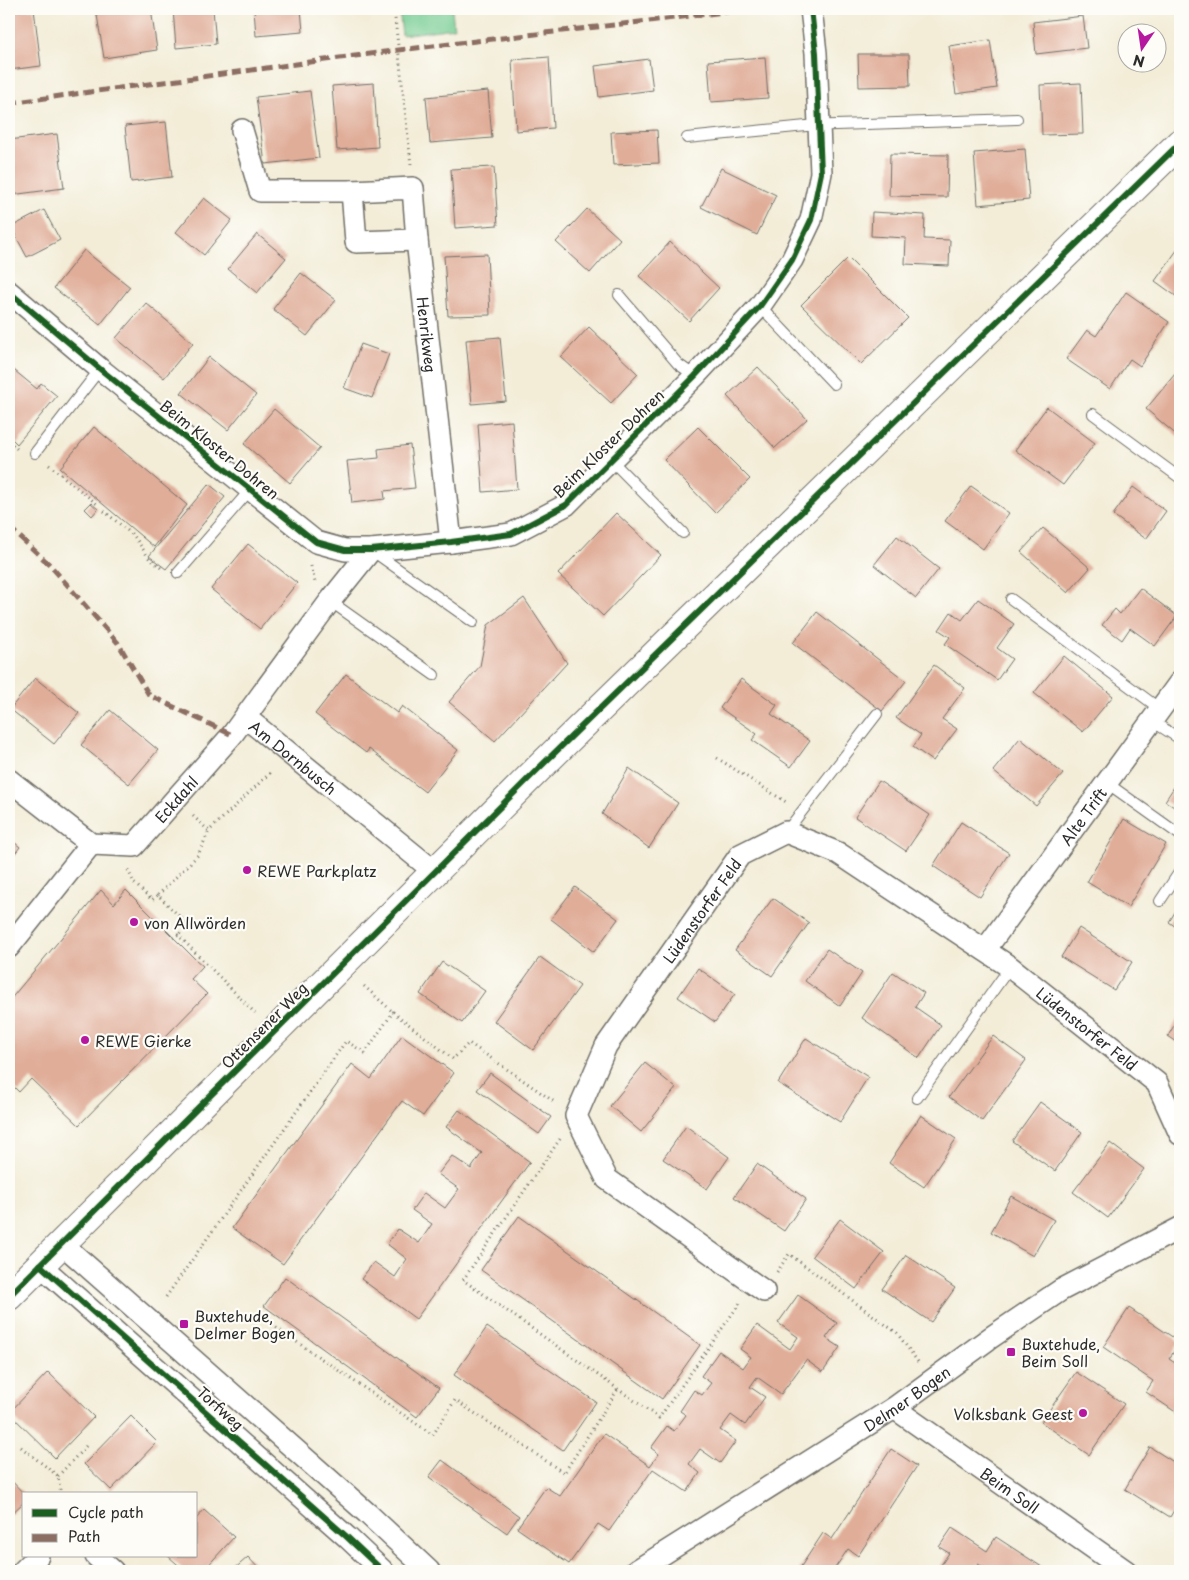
<svg xmlns="http://www.w3.org/2000/svg" width="1189" height="1580" font-family="'Playpen Sans',sans-serif">
  <rect width="100%" height="100%" fill="#fdfcf7"/>
  <filter id="ink" filterUnits="userSpaceOnUse"><feTurbulence type="fractalNoise" baseFrequency=".02" numOctaves="2"/><feDisplacementMap in="SourceGraphic" scale="10" xChannelSelector="R" yChannelSelector="G"/><feConvolveMatrix kernelMatrix="1 2 1 2 8 2 1 2 1" color-interpolation-filters="sRGB"/></filter>
  <filter id="wash" filterUnits="userSpaceOnUse"><feTurbulence type="fractalNoise" baseFrequency=".0096" numOctaves="4" result="noise"/><feDisplacementMap in="SourceGraphic" scale="20" xChannelSelector="R" yChannelSelector="G"/><feGaussianBlur stdDeviation="1.12" result="paint"/><feColorMatrix in="noise" values="0 0 0 0 0 0 0 0 0 0 0 0 0 0 0 0 0 1.4 0 .05"/><feComposite in="paint" operator="in"/></filter>
  <g filter="url(#wash)">
    <rect width="100%" height="100%" fill="#f3edd8"/>
    <polygon fill="#74cc92" stroke="#507c5e" points="399,9 452,9 454,28 402,35"/>
    <g id="blocks">
      <g fill="#e0ad99">
        <polygon points="34,9 41,66 9,70 9,11"/>
        <polygon points="96,9 151,9 157,50 104,58"/>
        <polygon points="173,9 213,9 216,44 176,48"/>
        <polygon points="254,9 301,9 303,32 256,36"/>
        <polygon points="1083,16 1087,48 1036,54 1033,22"/>
        <polygon points="990,40 997,88 956,94 949,46"/>
        <polygon points="858,54 909,54 910,86 859,87"/>
        <polygon points="549,57 553,128 516,131 512,60"/>
        <polygon points="765,57 768,98 711,102 708,61"/>
        <polygon points="649,59 653,90 599,97 595,66"/>
        <polygon points="374,83 378,147 337,150 332,86"/>
        <polygon points="1081,83 1083,134 1042,135 1040,85"/>
        <polygon points="310,91 319,158 265,164 256,97"/>
        <polygon points="488,91 492,138 430,143 426,97"/>
        <polygon points="166,122 172,177 131,182 125,126"/>
        <polygon points="657,130 659,163 613,165 611,132"/>
        <polygon points="57,134 64,188 11,195 9,175 9,140"/>
        <polygon points="1025,149 1029,200 978,205 974,153"/>
        <polygon points="890,154 948,155 947,197 889,196"/>
        <polygon points="494,167 498,225 455,228 451,169"/>
        <polygon points="721,168 776,195 757,235 701,207"/>
        <polygon points="204,198 232,220 204,255 176,232"/>
        <polygon points="587,209 620,239 590,273 556,242"/>
        <polygon points="44,210 60,240 27,257 11,227"/>
        <polygon points="872,212 925,215 924,239 950,240 949,266 905,264 906,238 871,236"/>
        <polygon points="257,234 286,258 257,293 228,269"/>
        <polygon points="670,242 719,288 689,321 639,276"/>
        <polygon points="1180,246 1180,299 1155,281"/>
        <polygon points="84,250 130,287 100,325 54,288"/>
        <polygon points="487,254 490,315 448,316 444,256"/>
        <polygon points="848,258 908,318 861,364 801,305"/>
        <polygon points="301,273 336,300 307,336 273,309"/>
        <polygon points="1126,292 1169,322 1140,366 1130,359 1110,389 1066,359 1087,330 1096,336"/>
        <polygon points="146,303 193,343 164,378 116,338"/>
        <polygon points="589,327 638,374 611,403 561,357"/>
        <polygon points="500,337 506,401 472,404 466,340"/>
        <polygon points="361,344 389,354 372,398 344,388"/>
        <polygon points="209,357 256,395 228,430 181,393"/>
        <polygon points="9,366 37,389 41,383 57,396 17,444 9,436"/>
        <polygon points="758,367 807,419 775,448 727,396"/>
        <polygon points="1180,368 1180,438 1146,409"/>
        <polygon points="1047,407 1095,443 1063,485 1015,450"/>
        <polygon points="274,409 320,448 290,483 244,444"/>
        <polygon points="512,421 517,489 483,492 478,424"/>
        <polygon points="94,427 187,505 154,547 60,468"/>
        <polygon points="698,427 750,479 715,513 664,460"/>
        <polygon points="410,445 415,488 384,491 385,499 352,503 347,461 379,458 378,449"/>
        <polygon points="209,484 225,497 166,569 149,556"/>
        <polygon points="971,486 1009,513 983,549 945,521"/>
        <polygon points="1133,487 1166,511 1146,539 1113,515"/>
        <polygon points="91,503 98,509 92,516 85,509"/>
        <polygon points="616,513 661,555 603,616 558,574"/>
        <polygon points="1043,528 1090,568 1068,593 1021,552"/>
        <polygon points="897,536 939,569 916,598 874,565"/>
        <polygon points="248,544 297,583 260,629 211,589"/>
        <polygon points="1140,588 1177,616 1155,646 1130,628 1122,640 1102,625 1115,609 1120,614"/>
        <polygon points="524,598 567,663 495,741 449,702 480,666 488,625"/>
        <polygon points="978,599 1014,624 997,648 1012,659 997,680 945,644 950,637 939,630 951,612 962,620"/>
        <polygon points="817,612 906,681 882,711 793,643"/>
        <polygon points="1064,656 1113,696 1083,732 1034,693"/>
        <polygon points="934,665 965,688 942,719 957,729 933,761 913,747 921,735 896,718"/>
        <polygon points="346,674 397,713 402,706 458,750 425,792 369,749 366,753 315,714"/>
        <polygon points="35,678 79,713 54,744 10,709"/>
        <polygon points="741,679 777,705 771,714 810,741 791,767 752,740 757,734 720,708"/>
        <polygon points="110,710 158,750 129,784 81,745"/>
        <polygon points="1020,738 1063,774 1036,806 993,771"/>
        <polygon points="629,768 678,803 649,848 602,814"/>
        <polygon points="1180,778 1180,811 1165,801"/>
        <polygon points="879,781 930,815 906,851 855,817"/>
        <polygon points="1124,819 1166,844 1128,907 1087,882"/>
        <polygon points="961,822 1009,853 980,897 933,866"/>
        <polygon points="9,838 20,847 9,861"/>
        <polygon points="575,887 618,919 594,952 551,919"/>
        <polygon points="101,890 114,904 126,890 195,959 203,966 191,979 207,994 79,1125 31,1079 19,1092 9,1082 9,1001"/>
        <polygon points="773,898 809,923 772,976 735,950"/>
        <polygon points="1180,904 1180,930 1169,922"/>
        <polygon points="1079,928 1132,962 1114,990 1061,957"/>
        <polygon points="827,949 862,973 840,1006 805,981"/>
        <polygon points="540,957 580,986 533,1050 494,1021"/>
        <polygon points="442,962 485,991 462,1023 420,994"/>
        <polygon points="698,968 735,994 715,1022 678,997"/>
        <polygon points="893,972 924,993 915,1007 941,1025 919,1058 862,1018"/>
        <polygon points="1180,1015 1180,1044 1168,1036"/>
        <polygon points="402,1035 454,1073 423,1116 402,1101 283,1264 232,1228 352,1064 371,1079"/>
        <polygon points="993,1036 1026,1060 982,1121 949,1097"/>
        <polygon points="806,1038 868,1077 840,1122 778,1083"/>
        <polygon points="645,1063 676,1088 641,1132 610,1106"/>
        <polygon points="490,1073 551,1117 539,1134 477,1090"/>
        <polygon points="1040,1102 1082,1132 1055,1171 1012,1141"/>
        <polygon points="459,1110 530,1162 416,1319 361,1279 374,1262 395,1277 407,1259 387,1244 398,1229 419,1243 432,1224 412,1210 424,1193 445,1208 459,1189 438,1174 452,1156 471,1169 482,1153 446,1127"/>
        <polygon points="921,1115 956,1139 924,1187 889,1163"/>
        <polygon points="686,1126 729,1157 707,1189 663,1159"/>
        <polygon points="1110,1143 1144,1169 1108,1218 1073,1192"/>
        <polygon points="757,1164 806,1199 784,1231 734,1197"/>
        <polygon points="1011,1196 1054,1220 1033,1256 991,1232"/>
        <polygon points="519,1216 700,1345 662,1399 481,1270"/>
        <polygon points="840,1219 884,1252 856,1289 812,1256"/>
        <polygon points="906,1255 955,1288 931,1322 882,1289"/>
        <polygon points="285,1277 439,1388 417,1417 264,1306"/>
        <polygon points="798,1295 837,1323 826,1338 840,1347 823,1372 806,1360 781,1394 757,1377 750,1387 765,1397 745,1425 731,1415 720,1430 736,1441 720,1463 700,1449 689,1464 700,1473 687,1492 653,1469 609,1531 598,1524 569,1564 517,1528 546,1487 560,1496 604,1434 650,1466 659,1454 651,1448 667,1426 674,1431 686,1415 680,1411 694,1390 702,1395 711,1383 701,1376 719,1351 743,1368 751,1357 740,1349 757,1325 790,1349 798,1337 778,1323"/>
        <polygon points="1129,1308 1180,1342 1169,1359 1180,1366 1180,1415 1146,1392 1153,1381 1103,1347"/>
        <polygon points="487,1327 596,1402 563,1450 454,1375"/>
        <polygon points="48,1372 94,1417 55,1458 9,1413"/>
        <polygon points="1076,1372 1124,1404 1089,1455 1041,1422"/>
        <polygon points="131,1416 157,1442 111,1490 84,1464"/>
        <polygon points="1150,1447 1180,1466 1180,1500 1170,1517 1125,1489"/>
        <polygon points="891,1449 917,1466 858,1556 848,1549 833,1571 798,1571 823,1533 832,1539"/>
        <polygon points="442,1460 519,1516 507,1533 429,1477"/>
        <polygon points="9,1478 24,1494 24,1502 9,1516"/>
        <polygon points="204,1510 234,1537 203,1571 185,1571 168,1556 196,1556 196,1519"/>
        <polygon points="952,1528 987,1551 996,1537 1048,1571 990,1571 978,1564 973,1571 937,1571 949,1553 939,1547"/>
        <polygon points="248,1557 261,1571 232,1571"/>
      </g>
    </g>
  </g>
  <g filter="url(#ink)">
    <use href="#blocks" fill-opacity="0" stroke="#716f68" stroke-width="1"/>
    <g fill="none" stroke-linecap="round" stroke-linejoin="round">
      <defs>
        <g id="lane">
          <polyline points="687,138 806,126 1017,119"/>
          <polyline points="619,295 678,364 695,376"/>
          <polyline points="760,306 834,384"/>
          <polyline points="1093,414 1180,478"/>
          <polyline points="35,453 100,369"/>
          <polyline points="612,461 683,533"/>
          <polyline points="374,552 473,622"/>
          <polyline points="178,573 250,490"/>
          <polyline points="1011,599 1160,709"/>
          <polyline points="330,601 434,675"/>
          <polyline points="1152,721 1180,739"/>
          <polyline points="1107,783 1180,835"/>
          <polyline points="786,832 877,714"/>
          <polyline points="1160,901 1180,871"/>
          <polyline points="917,1098 1010,967"/>
        </g>
        <g id="street">
          <path id="s1" d="M 242,130 L 260,191 L 352,191 L 413,188 L 417,240 L 451,542"/>
          <polyline points="352,191 356,242 417,240"/>
          <polyline points="9,292 100,369 316,542 345,550 371,550 451,542 511,534 566,505 695,376 760,306 792,260 811,220 821,173 816,53 811,9"/>
          <path id="s2" d="M 371,550 L 330,601 L 245,717 L 435,872"/>
          <path id="s3" d="M 9,780 L 91,844 L 134,846 L 232,735 L 245,717"/>
          <polyline points="9,947 91,844"/>
          <path id="s4" d="M 985,950 L 1180,682"/>
          <polyline points="62,1244 367,1513 429,1571"/>
          <polyline points="40,1265 347,1537 383,1571"/>
          <path id="s5" d="M 764,1291 L 607,1179 L 576,1116 L 606,1046 L 740,855 L 786,832 L 838,853 L 1010,967 L 1157,1083 L 1180,1134"/>
          <path id="s6" d="M 894,1408 L 1126,1571"/>
          <polyline points="96,1556 113,1571"/>
          <polyline points="23,1571 38,1556"/>
          <path id="s7" d="M 636,1571 L 894,1408 L 990,1338 L 1061,1290 L 1180,1228"/>
        </g>
        <polyline id="secondary" points="9,1296 537,770 1180,143"/>
      </defs>
      <use href="#lane" stroke="#716f68" stroke-width="12"/>
      <use href="#street" stroke="#716f68" stroke-width="24"/>
      <use href="#secondary" stroke="#716f68" stroke-width="30"/>
      <g stroke="#716f68" stroke-width="3" stroke-dasharray="1 4" stroke-linecap="butt">
        <polyline points="394,9 411,165"/>
        <polyline points="9,261 14,269"/>
        <polyline points="9,441 17,449"/>
        <polyline points="49,465 97,504"/>
        <polyline points="104,511 134,536 149,558 161,568"/>
        <polyline points="311,566 315,582"/>
        <polyline points="717,758 786,802"/>
        <polyline points="193,816 209,831 272,771"/>
        <polyline points="128,870 134,883 152,900 158,895 188,925 178,935"/>
        <polyline points="158,895 198,855 209,831"/>
        <polyline points="173,938 178,935 255,1013"/>
        <polyline points="364,986 393,1012"/>
        <polyline points="560,1139 463,1280 659,1418 740,1303"/>
        <polyline points="777,1272 789,1254 897,1333 918,1362"/>
        <polyline points="166,1297 346,1041 365,1053 393,1012 453,1059 469,1043 556,1103"/>
        <polyline points="272,1325 433,1435 455,1400 564,1473 618,1389"/>
        <polyline points="21,1447 58,1476 61,1494"/>
        <polyline points="58,1476 88,1444"/>
      </g>
      <use href="#lane" stroke="#fff" stroke-width="10"/>
      <use href="#street" stroke="#fff" stroke-width="21"/>
      <use href="#secondary" stroke="#fff" stroke-width="28"/>
      <g stroke="#8d6e63" stroke-width="5" stroke-dasharray="10 5" stroke-linecap="butt">
        <polyline points="9,103 399,50 751,9"/>
        <polyline points="9,527 49,564 118,643 149,695 232,735"/>
      </g>
      <defs>
        <g id="cycleway">
          <polyline points="9,292 100,369 316,542 345,550 371,550 451,542 511,534 566,505 695,376 760,306 792,260 811,220 821,173 816,53 811,9"/>
          <polyline points="40,1265 347,1537 383,1571"/>
          <polyline points="9,1296 537,770 1180,143"/>
        </g>
      </defs>
      <use href="#cycleway" stroke="#fdfcf7" stroke-width="9"/>
      <use href="#cycleway" stroke="#1b5e20" stroke-width="6"/>
    </g>
  </g>
  <g fill="#b5179e" stroke="#fdfcf7" stroke-width="2">
    <circle cx="247" cy="870" r="5"/>
    <circle cx="134" cy="922" r="5"/>
    <circle cx="85" cy="1040" r="5"/>
    <rect x="179" y="1319" width="10" height="10" rx="2.5"/>
    <rect x="1006" y="1347" width="10" height="10" rx="2.5"/>
    <circle cx="1083" cy="1413" r="5"/>
  </g>
  <g text-anchor="middle" dominant-baseline="central" stroke-width="4.5" stroke-linejoin="round" paint-order="stroke">
    <g font-size="15" fill="#2b2b2b" stroke="#fdfcf7">
      <text stroke="none"><textPath href="#s1" startOffset="364">Henrikweg</textPath></text>
      <text transform="translate(608 443) rotate(-44)">Beim Kloster Dohren</text>
      <text transform="translate(220 449) rotate(39)">Beim Kloster Dohren</text>
      <text stroke="none"><textPath href="#s2" startOffset="272">Am Dornbusch</textPath></text>
      <text stroke="none"><textPath href="#s3" startOffset="210">Eckdahl</textPath></text>
      <text stroke="none"><textPath href="#s4" startOffset="166">Alte Trift</textPath></text>
      <text stroke="none"><textPath href="#s5" startOffset="505">Lüdenstorfer Feld</textPath></text>
      <text transform="translate(264 1025) rotate(-45)">Ottensener Weg</text>
      <text stroke="none"><textPath href="#s5" startOffset="985">Lüdenstorfer Feld</textPath></text>
      <text stroke="none"><textPath href="#s7" startOffset="321">Delmer Bogen</textPath></text>
      <text transform="translate(221 1408) rotate(42)">Torfweg</text>
      <text stroke="none"><textPath href="#s6" startOffset="142">Beim Soll</textPath></text>
    </g>
    <g font-size="15" fill="#2b2b2b" stroke="#fdfcf7" text-anchor="start">
      <text x="257" y="870">REWE Parkplatz</text>
      <text x="144" y="922">von Allwörden</text>
      <text x="95" y="1040">REWE Gierke</text>
      <text x="194" y="1315">Buxtehude,<tspan x="194" dy="17">Delmer Bogen</tspan></text>
      <text x="1021" y="1343">Buxtehude,<tspan x="1021" dy="17">Beim Soll</tspan></text>
      <text x="1073" y="1413" text-anchor="end">Volksbank Geest</text>
    </g>
  </g>
  <rect width="1189" height="1580" fill="none" stroke="#fdfcf7" stroke-width="30"/>
  <rect x="22" y="1492" width="175" height="65" fill="#fdfcf7" stroke="#a9a8a5"/>
  <rect x="32" y="1509" width="25" height="8" fill="#1b5e20" stroke="#a9a8a5"/>
  <text x="68" y="1518" font-size="15" fill="#2b2b2b">Cycle path</text>
  <rect x="32" y="1534" width="25" height="8" fill="#8d6e63" stroke="#a9a8a5"/>
  <text x="68" y="1542" font-size="15" fill="#2b2b2b">Path</text>
  <g transform="translate(1142 48) rotate(193)"><circle r="24" fill="#fdfcf7" stroke="#a9a8a5"/>
  <path d="M0-4L9 19L0 12L-9 19Z" fill="#b5179e"/>
  <text y="-8" font-size="14" font-weight="bold" text-anchor="middle" fill="#2b2b2b">N</text>
  </g>
</svg>
